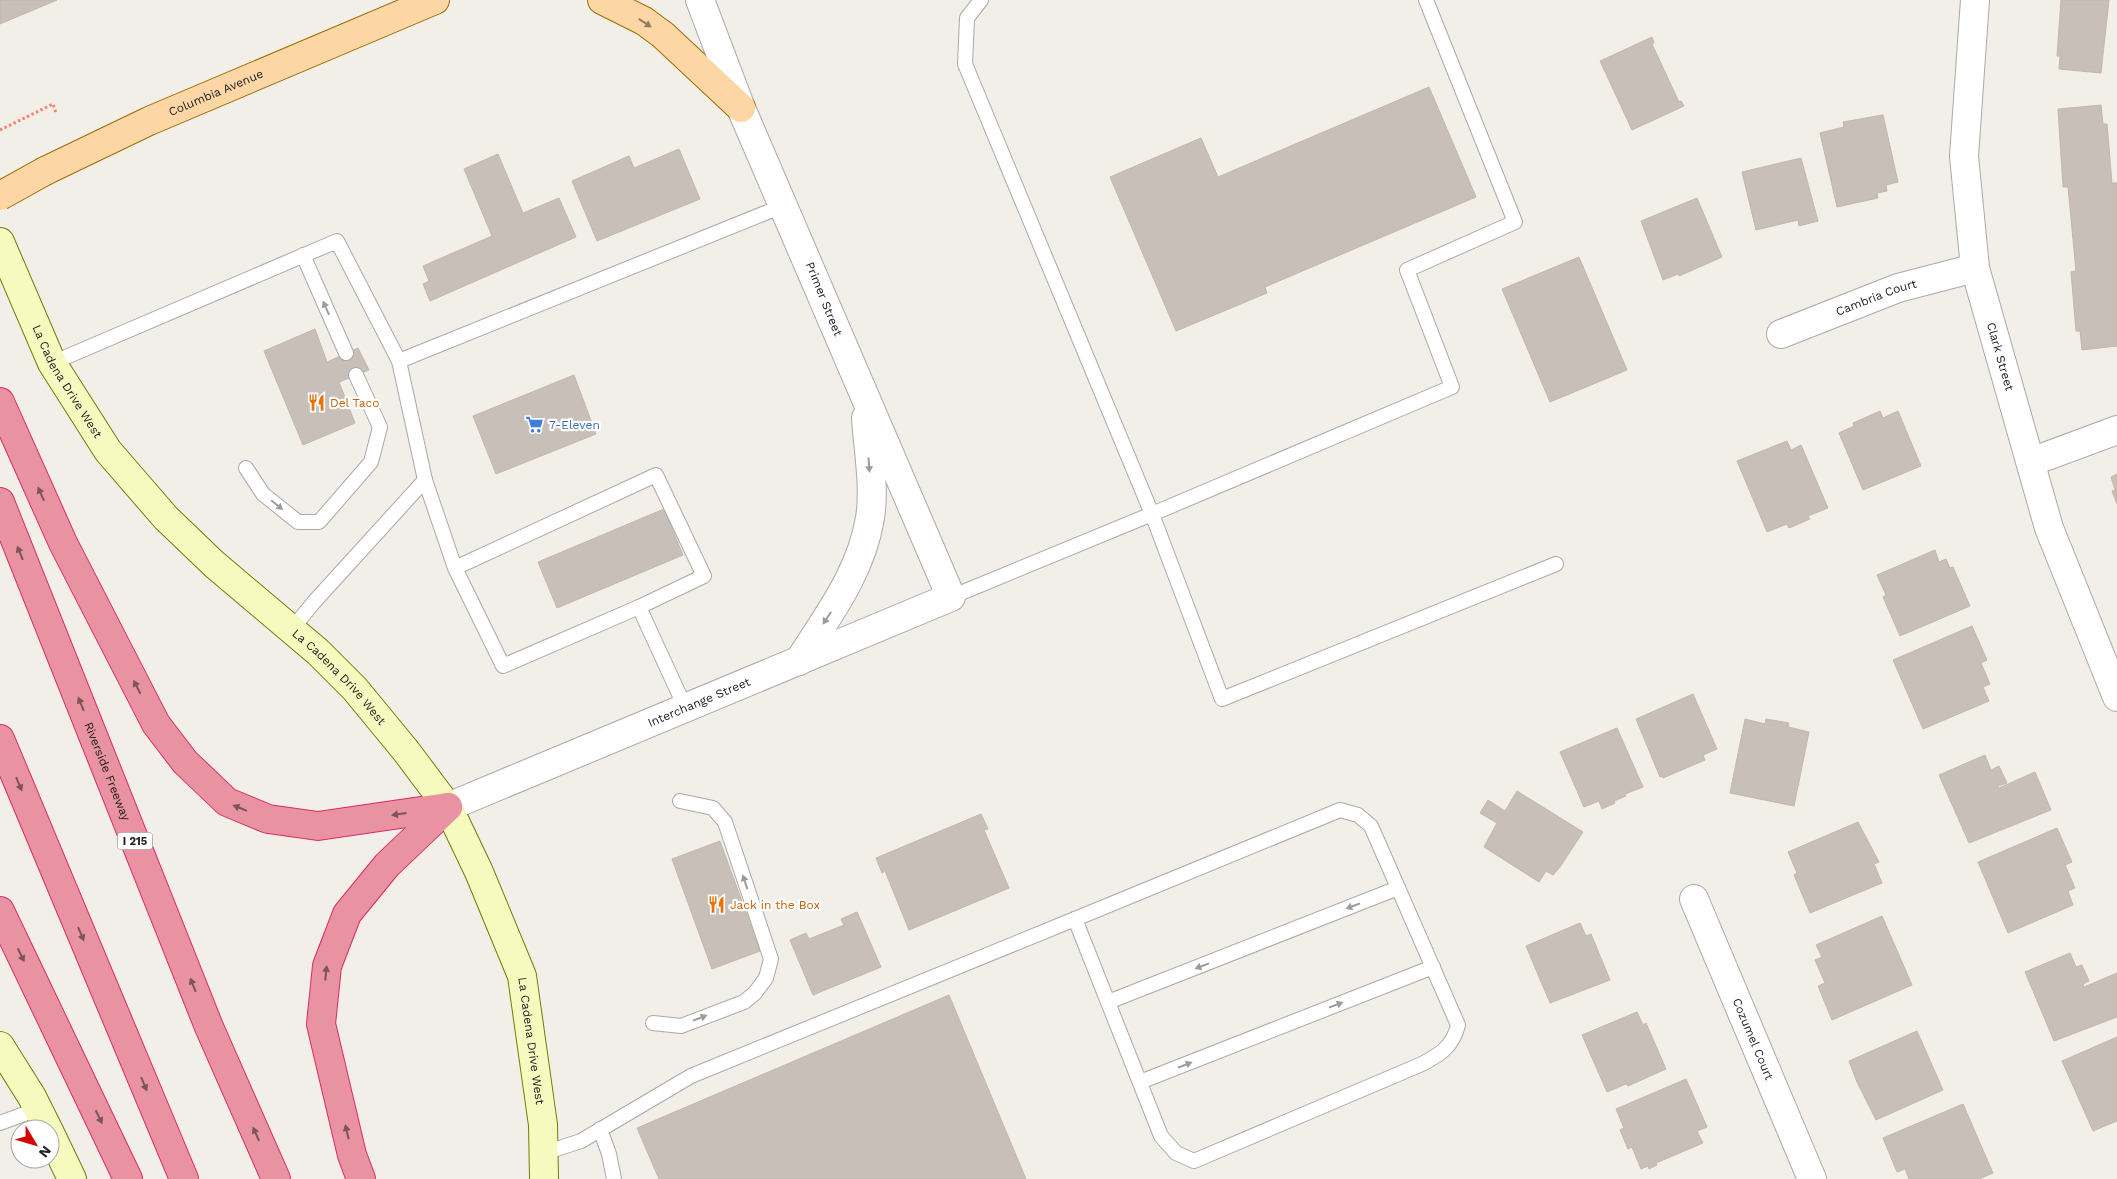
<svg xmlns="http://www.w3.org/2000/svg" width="2117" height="1179" font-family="'Work Sans',sans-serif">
  <rect width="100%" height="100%" fill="#f2efe9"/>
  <g fill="#c7bfb8" stroke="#c4b6ab">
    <polygon points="0,0 57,0 0,24"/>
    <polygon points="2061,0 2109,0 2101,73 2059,69 2060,56 2057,56"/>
    <polygon points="1652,37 1654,43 1652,44 1679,102 1681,101 1684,106 1632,130 1600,61"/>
    <polygon points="1429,87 1476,197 1265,287 1267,293 1176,331 1110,177 1201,138 1218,177"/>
    <polygon points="2101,105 2103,124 2107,124 2112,183 2117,183 2117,346 2082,350 2080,331 2076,331 2071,272 2076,271 2068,187 2063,187 2058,109"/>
    <polygon points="1883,115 1898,182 1886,185 1887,191 1877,193 1878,198 1837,207 1820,133 1844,127 1843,122"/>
    <polygon points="679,149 700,199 597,241 572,181 629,156 634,168"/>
    <polygon points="498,154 523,213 559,198 576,237 430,301 423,284 429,281 423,266 492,236 464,169"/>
    <polygon points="1801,158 1818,221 1799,226 1798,220 1756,230 1742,172"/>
    <polygon points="1697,198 1722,257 1679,276 1678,274 1663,280 1641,221"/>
    <polygon points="1579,257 1627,370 1550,402 1502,289"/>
    <polygon points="315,329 327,362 358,348 369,370 339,382 355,423 303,445 264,351"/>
    <polygon points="574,375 596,434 496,474 473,416"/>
    <polygon points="1880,411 1883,418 1898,411 1921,466 1863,490 1839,433 1854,426 1853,423"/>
    <polygon points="1787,441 1791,450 1801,445 1828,508 1808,516 1810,519 1789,528 1787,524 1767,532 1737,461"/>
    <polygon points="2117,474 2117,504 2112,491 2115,490 2111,477"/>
    <polygon points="664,509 683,555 557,608 538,562"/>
    <polygon points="1935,550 1939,562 1946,559 1950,568 1953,567 1970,606 1900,636 1883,597 1886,595 1877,575"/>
    <polygon points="1972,626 1987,660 1981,663 1990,684 1983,687 1989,701 1923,729 1893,660"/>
    <polygon points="1693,694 1717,749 1703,755 1705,760 1663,778 1662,776 1660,777 1636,719"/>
    <polygon points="1745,719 1765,724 1766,719 1789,723 1788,727 1809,732 1794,806 1730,793"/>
    <polygon points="1617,728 1643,787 1625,794 1626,796 1614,801 1615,803 1602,809 1599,801 1584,807 1560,752"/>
    <polygon points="1985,755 1991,770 1999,766 2007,783 1998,786 1999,788 2035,772 2051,810 1969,843 1939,775"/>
    <polygon points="1517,791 1583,832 1560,867 1553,875 1546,871 1539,882 1484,847 1497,823 1480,813 1488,800 1505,811"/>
    <polygon points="981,814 988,829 984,830 1009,888 909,930 885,871 882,873 876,858"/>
    <polygon points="1858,822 1879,862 1874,864 1882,883 1810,913 1794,875 1797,873 1788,852"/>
    <polygon points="2057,828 2072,862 2065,865 2075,888 2068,891 2073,905 2008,933 1978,862"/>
    <polygon points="720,841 760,951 712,969 672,859"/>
    <polygon points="857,912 881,967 813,995 790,940 806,933 809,939 844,925 841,919"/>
    <polygon points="1882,916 1912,985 1832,1020 1818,986 1825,983 1815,960 1822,957 1816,945"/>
    <polygon points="1580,923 1586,936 1591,934 1610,980 1550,1003 1526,946"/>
    <polygon points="2070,953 2076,967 2082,965 2089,981 2083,984 2084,987 2117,973 2117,1017 2054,1041 2025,972"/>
    <polygon points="949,995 1026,1179 659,1179 637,1128"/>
    <polygon points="1637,1012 1643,1025 1646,1023 1666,1069 1628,1086 1626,1084 1607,1092 1582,1035"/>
    <polygon points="1917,1031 1943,1090 1876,1120 1857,1082 1849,1061"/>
    <polygon points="2117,1037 2117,1121 2093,1131 2062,1061"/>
    <polygon points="1686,1079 1707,1127 1697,1131 1703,1143 1656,1163 1657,1165 1649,1169 1648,1166 1641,1169 1632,1147 1628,1149 1620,1130 1624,1128 1616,1109"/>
    <polygon points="1963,1104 1993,1173 1979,1179 1909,1179 1905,1169 1897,1172 1883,1138"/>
  </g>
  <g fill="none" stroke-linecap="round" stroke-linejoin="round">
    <defs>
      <g id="service">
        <polyline points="1426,0 1515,222 1407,270 1452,387 1152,514 1222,699 1556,564"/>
        <polyline points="303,255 346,353"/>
        <polyline points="399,361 785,205"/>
        <polyline points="52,363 337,241 399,361 425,480 455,568 503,666 639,607 704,576 656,475 455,568"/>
        <polyline points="246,468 263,494 298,522 319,522 371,462 380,427 356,375"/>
        <polyline points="951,597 1152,514 965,64 967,18 981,0"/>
        <polyline points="639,607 685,707"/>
        <polyline points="292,629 314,602 425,480"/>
        <path d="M 1340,810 L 1358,815 L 1371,826 L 1458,1025 C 1453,1046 1441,1054 1422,1064 L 1194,1161 L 1176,1153 L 1161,1136 L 1075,919 Z"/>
        <polyline points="1108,1002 1398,888"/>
        <polyline points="653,1023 681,1026 744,1002 755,993 766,978 771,959 725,822 713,808 680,801"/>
        <polyline points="1140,1082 1433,967"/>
        <polyline points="0,1123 38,1109"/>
        <polyline points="600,1129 609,1154 614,1179"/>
        <polyline points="544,1153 581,1141 691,1076 1075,919"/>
      </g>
      <g id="minor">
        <path id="s1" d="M 1975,0 L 1964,156 L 1975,268 L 2049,528 L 2117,697"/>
        <path id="s2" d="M 1781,334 L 1898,288 L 1975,268"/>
        <polyline points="2031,462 2117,430"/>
        <path id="s3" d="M 1694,899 L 1812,1179"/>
      </g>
      <g id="tertiary">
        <path d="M 799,661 C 828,615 861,573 870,518 C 875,486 868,450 866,418"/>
        <path id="s4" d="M 448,807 L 951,597 L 741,108 L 700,0"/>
      </g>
      <g id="secondary">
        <path id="s5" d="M 0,242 L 52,363 L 108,451 L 166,518 L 214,564 L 318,652 L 355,689 L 406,751 L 448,807 L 479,872 L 522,976 L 543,1125 L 544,1179"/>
        <polyline points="0,1046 32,1097 48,1129"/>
        <polyline points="50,1133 72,1179"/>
      </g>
      <g id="primary">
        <polyline points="602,0 644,21 663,35 741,108"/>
        <path id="s6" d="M 45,171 L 149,121 L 435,0"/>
      </g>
      <g id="motorway">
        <polyline points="0,402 63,543 156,724 185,762 227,802 268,819 318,826 448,807"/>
        <path id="s7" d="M 0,502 L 209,1027 L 276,1179"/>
        <polyline points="0,739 184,1179"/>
        <polyline points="0,911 128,1179"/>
        <polyline points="361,1179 352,1155 321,1024 327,966 347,914 387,865 448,807"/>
      </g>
    </defs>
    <use href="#service" stroke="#a9a9a9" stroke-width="16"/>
    <use href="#minor" stroke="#a9a9a9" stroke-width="30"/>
    <use href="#tertiary" stroke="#a9a9a9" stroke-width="30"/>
    <use href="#secondary" stroke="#707d05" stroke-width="30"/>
    <use href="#primary" stroke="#a06b00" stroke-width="30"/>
    <use href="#motorway" stroke="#dc2a67" stroke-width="30"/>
    <polyline stroke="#fa8072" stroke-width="3" stroke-dasharray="2.5 2.5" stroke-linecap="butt" points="0,130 53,104 56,113"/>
    <use href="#service" stroke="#fff" stroke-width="14"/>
    <use href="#minor" stroke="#fff" stroke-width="28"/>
    <use href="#tertiary" stroke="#fff" stroke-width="28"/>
    <use href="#secondary" stroke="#f7fabf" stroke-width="28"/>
    <use href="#primary" stroke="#fcd6a4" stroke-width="28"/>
    <use href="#motorway" stroke="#e892a2" stroke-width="28"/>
    <defs>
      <polyline id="primary-bridge" points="0,196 45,171"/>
    </defs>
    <use href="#primary-bridge" stroke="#a06b00" stroke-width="30" stroke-linecap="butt"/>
    <use href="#primary-bridge" stroke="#fcd6a4" stroke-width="28"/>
  </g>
  <defs><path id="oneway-solid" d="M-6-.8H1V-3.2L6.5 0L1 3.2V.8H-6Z" transform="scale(1.25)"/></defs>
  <use fill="#8f7c63" href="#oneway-solid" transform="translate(645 23) rotate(33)"/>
  <g fill="#9c9c9c">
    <use href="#oneway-solid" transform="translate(326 308) rotate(-114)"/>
    <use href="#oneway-solid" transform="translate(869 465) rotate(86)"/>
    <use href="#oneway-solid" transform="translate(277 505) rotate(39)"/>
    <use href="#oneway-solid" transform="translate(827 618) rotate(123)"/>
    <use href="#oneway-solid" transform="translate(745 882) rotate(-108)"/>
    <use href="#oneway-solid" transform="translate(1353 906) rotate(159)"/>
    <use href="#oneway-solid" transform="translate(1202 966) rotate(159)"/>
    <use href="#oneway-solid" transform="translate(1336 1005) rotate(-21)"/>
    <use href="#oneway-solid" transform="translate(700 1018) rotate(-21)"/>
    <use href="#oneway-solid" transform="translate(1185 1065) rotate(-21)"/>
  </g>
  <g fill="#7b545c">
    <use href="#oneway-solid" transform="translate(41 494) rotate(-114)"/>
    <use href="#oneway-solid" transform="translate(20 553) rotate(-112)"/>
    <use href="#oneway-solid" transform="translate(137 687) rotate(-117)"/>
    <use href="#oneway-solid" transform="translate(81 704) rotate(-112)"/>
    <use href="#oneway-solid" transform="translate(19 784) rotate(67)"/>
    <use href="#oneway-solid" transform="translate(240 808) rotate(-158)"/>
    <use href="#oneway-solid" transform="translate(399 814) rotate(172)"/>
    <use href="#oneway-solid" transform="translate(81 934) rotate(67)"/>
    <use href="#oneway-solid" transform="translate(21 955) rotate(64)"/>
    <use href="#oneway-solid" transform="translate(326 973) rotate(-84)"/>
    <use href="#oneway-solid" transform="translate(193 985) rotate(-112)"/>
    <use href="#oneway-solid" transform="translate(144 1084) rotate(67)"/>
    <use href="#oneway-solid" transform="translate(99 1117) rotate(64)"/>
    <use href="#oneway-solid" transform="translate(347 1132) rotate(-103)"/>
    <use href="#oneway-solid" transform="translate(256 1134) rotate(-114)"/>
  </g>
  <defs>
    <symbol id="restaurant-bare" viewBox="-9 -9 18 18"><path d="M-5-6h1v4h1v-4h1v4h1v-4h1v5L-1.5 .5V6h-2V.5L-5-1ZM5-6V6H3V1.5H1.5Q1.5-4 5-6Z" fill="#e8710a" stroke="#fff" stroke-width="2.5" paint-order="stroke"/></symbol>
    <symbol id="supermarket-bare" viewBox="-9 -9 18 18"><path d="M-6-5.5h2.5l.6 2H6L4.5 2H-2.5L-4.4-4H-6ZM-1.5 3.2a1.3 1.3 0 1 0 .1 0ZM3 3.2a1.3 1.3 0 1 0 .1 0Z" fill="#3f7fe0" stroke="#fff" stroke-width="2.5" paint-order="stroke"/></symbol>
  </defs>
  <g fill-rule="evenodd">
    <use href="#restaurant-bare" x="304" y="390" width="25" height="25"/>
    <use href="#supermarket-bare" x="522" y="412" width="25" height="25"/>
    <use href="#restaurant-bare" x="704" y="892" width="25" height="25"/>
  </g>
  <g text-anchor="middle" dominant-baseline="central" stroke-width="4.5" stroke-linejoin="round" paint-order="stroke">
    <rect fill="#fff" stroke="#646464" stroke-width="1" x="117.5" y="832.5" width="35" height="17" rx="4"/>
    <g font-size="11" font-weight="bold" fill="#222">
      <text x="135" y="841">I 215</text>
    </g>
    <g font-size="12" fill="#222" stroke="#fff">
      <text stroke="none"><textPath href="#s6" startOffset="188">Columbia Avenue</textPath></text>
      <text stroke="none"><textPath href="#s2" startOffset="102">Cambria Court</textPath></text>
      <text transform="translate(824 299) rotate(68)">Primer Street</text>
      <text stroke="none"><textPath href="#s1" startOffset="361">Clark Street</textPath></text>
      <text stroke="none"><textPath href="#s5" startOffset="155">La Cadena Drive West</textPath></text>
      <text stroke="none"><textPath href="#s5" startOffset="560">La Cadena Drive West</textPath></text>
      <text stroke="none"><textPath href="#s4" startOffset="272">Interchange Street</textPath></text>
      <text stroke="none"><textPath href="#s7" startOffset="290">Riverside Freeway</textPath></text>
      <text stroke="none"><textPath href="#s3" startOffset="152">Cozumel Court</textPath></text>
      <text stroke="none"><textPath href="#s5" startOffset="980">La Cadena Drive West</textPath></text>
    </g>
    <g font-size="12" fill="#c56008" stroke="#fff" text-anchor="start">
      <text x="330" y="403">Del Taco</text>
      <text x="730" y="905">Jack in the Box</text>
    </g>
    <g font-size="12" fill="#366cbe" stroke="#fff" text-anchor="start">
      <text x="549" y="425">7-Eleven</text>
    </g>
  </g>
  <g transform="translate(35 1144) rotate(128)"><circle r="24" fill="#ffffff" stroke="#a7a7a7"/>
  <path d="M0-4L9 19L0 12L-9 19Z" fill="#d40000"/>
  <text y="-8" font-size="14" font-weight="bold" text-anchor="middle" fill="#222222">N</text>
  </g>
</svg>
